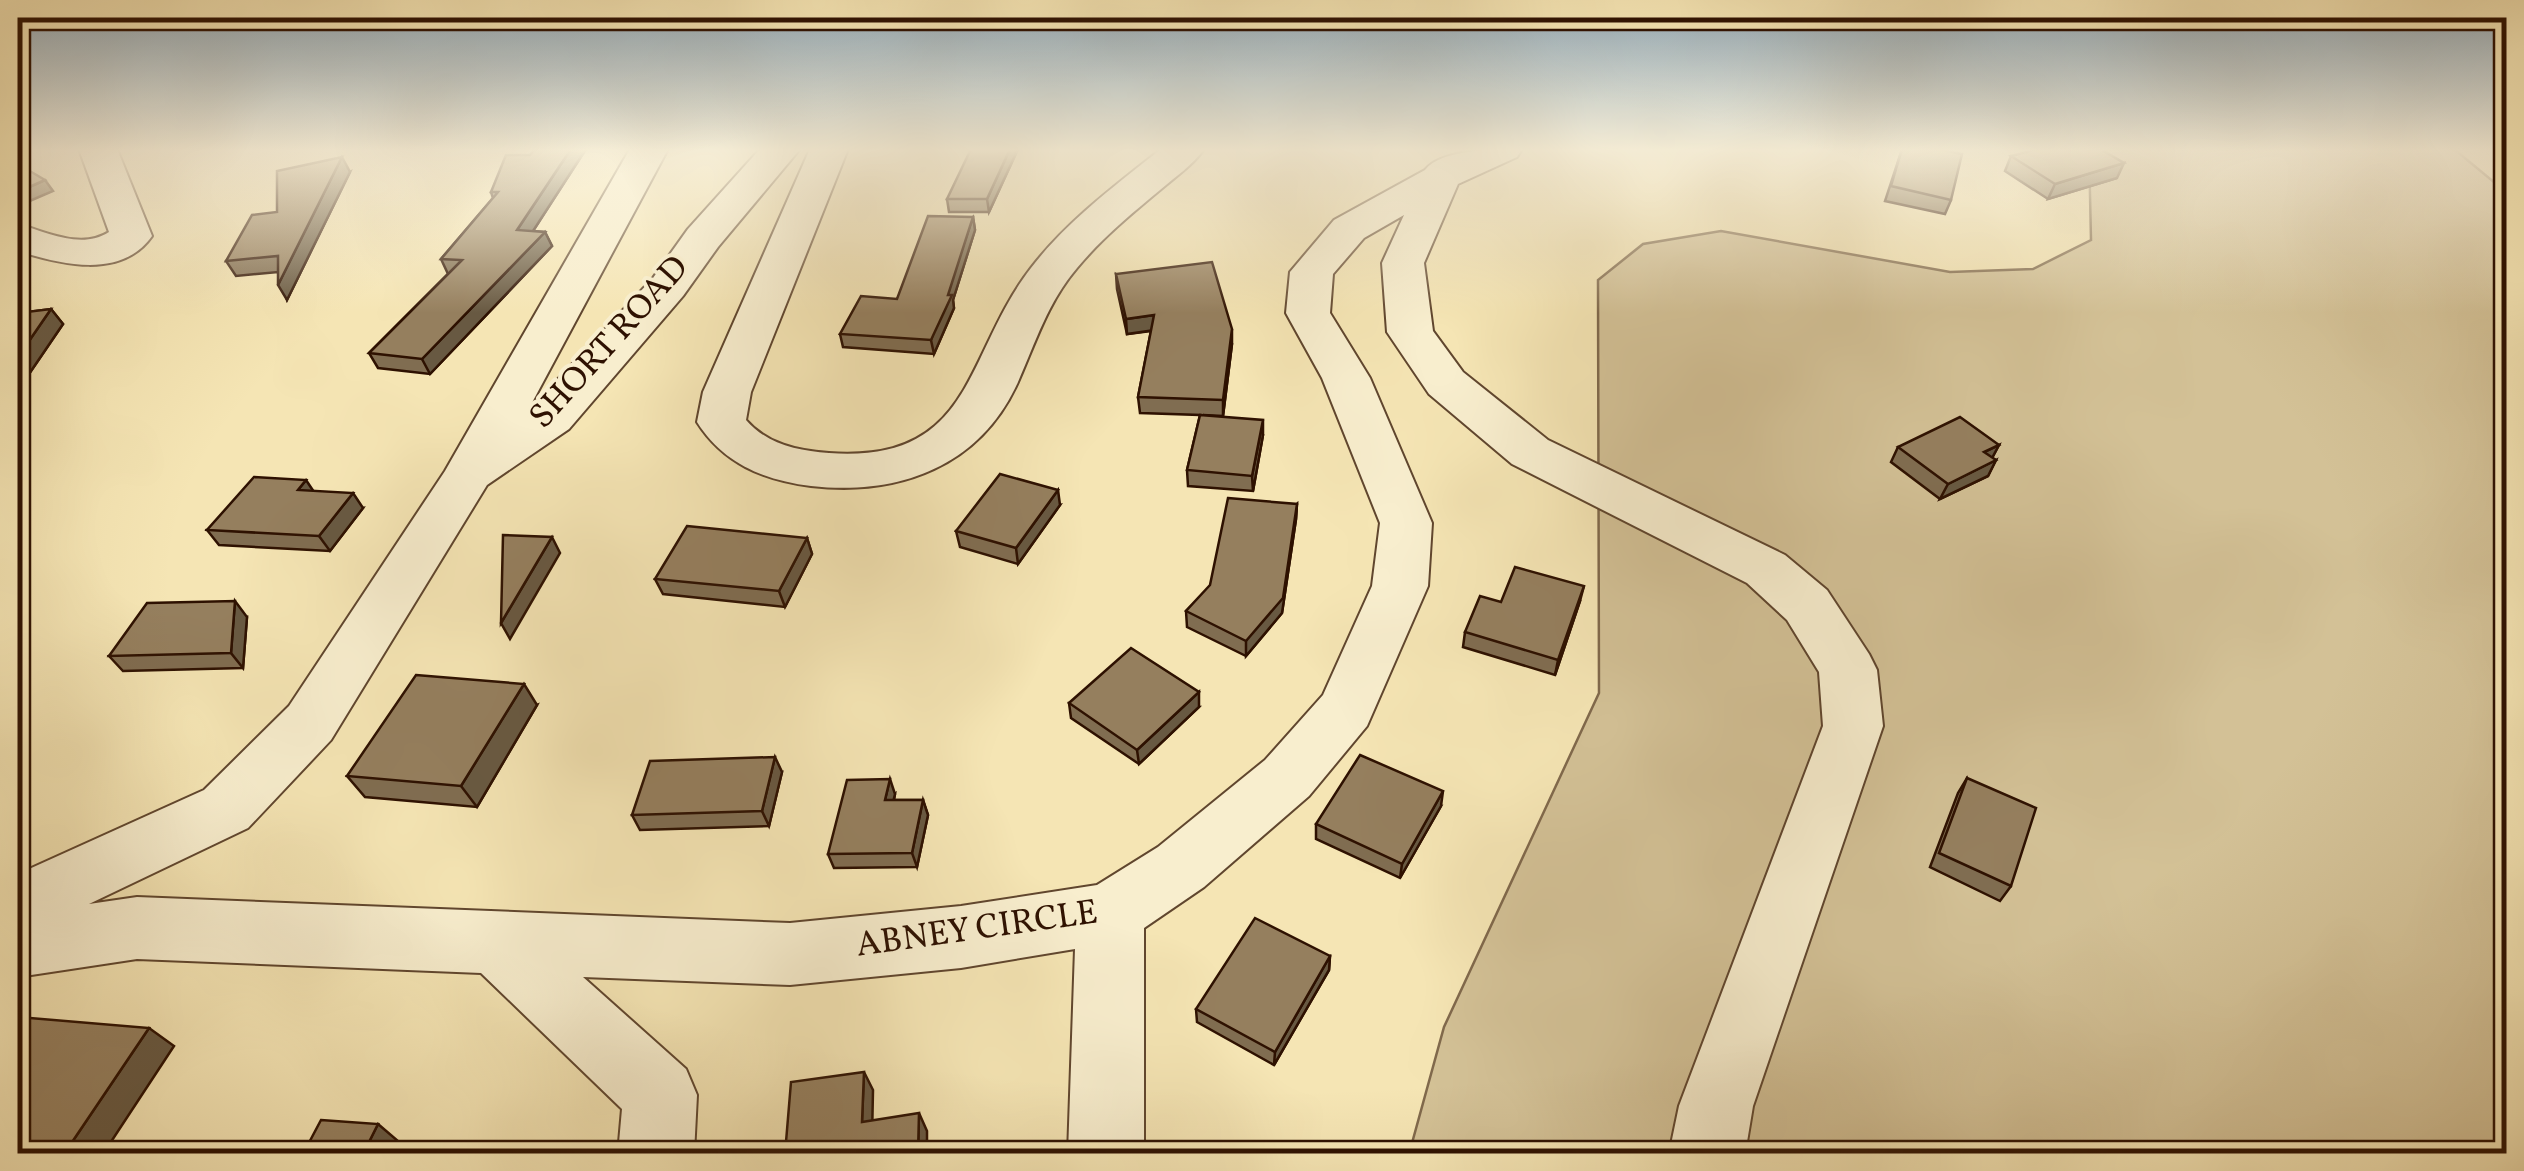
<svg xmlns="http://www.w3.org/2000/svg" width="2524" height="1171" font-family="Vollkorn,serif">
  <rect width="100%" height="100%" fill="#f5e5b4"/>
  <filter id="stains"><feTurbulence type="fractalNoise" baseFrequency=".002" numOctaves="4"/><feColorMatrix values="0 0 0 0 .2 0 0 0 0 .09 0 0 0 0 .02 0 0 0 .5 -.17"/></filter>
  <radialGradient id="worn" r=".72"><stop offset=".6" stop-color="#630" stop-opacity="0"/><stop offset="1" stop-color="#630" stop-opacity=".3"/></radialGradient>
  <polygon fill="#d3c196" stroke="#80694c" stroke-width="2.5" points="2089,149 2454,149 2506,192 2506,1153 1409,1154 1444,1027 1599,693 1598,280 1643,244 1721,231 1950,272 2033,269 2091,240"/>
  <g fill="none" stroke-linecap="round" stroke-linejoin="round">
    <defs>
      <g id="minor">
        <path d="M 79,149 L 117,149 L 152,236 C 121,280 60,264 18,251 L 18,224 C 47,232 81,250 109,232 Z"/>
        <path d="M 630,149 L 668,149 L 527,412 L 653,278 L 688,229 L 760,149 L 800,149 L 718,247 L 683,296 L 569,429 L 487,485 L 331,740 L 248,828 L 89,904 L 137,897 L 790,923 L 961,906 L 1097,885 L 1158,847 L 1265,760 L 1323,695 L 1372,586 L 1380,523 L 1322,378 L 1286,313 L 1290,272 L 1334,220 L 1425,170 C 1441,149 1496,149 1522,149 L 1517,157 L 1458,184 L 1424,263 L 1433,331 L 1463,372 L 1548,440 L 1785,555 L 1827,590 L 1869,654 L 1877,670 L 1883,726 L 1753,1106 L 1745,1154 L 1669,1154 L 1679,1106 L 1823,726 L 1819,672 L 1787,620 L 1747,583 L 1512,464 L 1429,394 L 1387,332 L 1382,263 L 1404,215 L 1364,238 L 1333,274 L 1330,313 L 1370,378 L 1432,523 L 1428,586 L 1367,726 L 1309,796 L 1204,887 L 1144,928 L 1144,1154 L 1068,1154 L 1075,949 L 961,968 L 790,985 L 583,977 L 686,1069 L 697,1095 L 694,1154 L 618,1154 L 622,1109 L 481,973 L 137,959 L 18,977 L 18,874 L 204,790 L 289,706 L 445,471 Z"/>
        <path d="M 810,149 L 848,149 L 751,392 L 746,420 C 767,444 797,451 829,453 C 975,463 963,356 1031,268 C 1067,221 1116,185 1161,149 L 1204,149 C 1193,165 1175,177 1160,190 C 1131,214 1101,239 1077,268 C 1048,302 1036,341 1018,382 C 980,466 900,496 811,486 C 763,480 723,463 697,422 L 703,392 Z"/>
      </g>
    </defs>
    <use href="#minor" stroke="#60462e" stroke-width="4"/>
    <use href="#minor" fill="#f8eece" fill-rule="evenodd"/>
  </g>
  <g fill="#806d51" stroke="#2e1101" stroke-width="2.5">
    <polygon points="586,149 533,231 545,232 552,246 430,374 378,368 369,353 448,274 441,259 493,198 491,192 530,155"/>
    <polygon points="1018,149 989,212 949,212 947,199"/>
    <polygon points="1902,149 1951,200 1945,214 1885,201"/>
    <polygon points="2011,156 2117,178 2048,199 2005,171"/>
    <polygon points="350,172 287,300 278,272 236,276 226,261 277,212"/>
    <polygon points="973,217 975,230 953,300 954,308 934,354 843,347 840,334 897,299"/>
    <polygon points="1116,274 1232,344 1223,416 1203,415 1263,435 1253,491 1188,486 1187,470 1200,415 1140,413 1138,397 1151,331 1127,334 1117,289"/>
    <polygon points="51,309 63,324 29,374 18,375 18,313"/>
    <polygon points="1999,445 1992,458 1996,460 1988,476 1940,499 1891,462 1898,447"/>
    <polygon points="1297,504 1296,519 1282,613 1246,656 1187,627 1186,611"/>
    <polygon points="1060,505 1018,564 960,547 956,531"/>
    <polygon points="363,508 330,551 219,545 207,530"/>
    <polygon points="807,538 812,554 785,607 663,594 655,579"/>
    <polygon points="1580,601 1555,675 1463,647 1465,632 1501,602"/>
    <polygon points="247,617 243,668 123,671 109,656"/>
    <polygon points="1069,703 1199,707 1139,764 1071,718"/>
    <polygon points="537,705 477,807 365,797 347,776"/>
    <polygon points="782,772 769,826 640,830 632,815"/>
    <polygon points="1967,778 2011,886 2000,901 1930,867 1958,793"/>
    <polygon points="895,794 894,800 923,800 928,815 917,867 834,868 828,854"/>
    <polygon points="1441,806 1400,878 1316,839 1316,824"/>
    <polygon points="1330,956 1329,970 1274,1065 1197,1022 1196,1009"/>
  </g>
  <g fill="#685942" stroke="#2e1101" stroke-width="2.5">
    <polygon points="571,149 586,149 524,245 517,230"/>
    <polygon points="1010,149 1018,149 989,212 987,199"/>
    <polygon points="342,157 350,172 287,300 278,285"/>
    <polygon points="2124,163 2117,178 2048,199 2055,184"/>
    <polygon points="45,180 53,191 18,206 18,192"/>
    <polygon points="973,217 975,230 953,300 954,308 934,354 931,340"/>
    <polygon points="545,232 552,246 430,374 422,359"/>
    <polygon points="51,309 63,324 29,374 18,360 18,357"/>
    <polygon points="1154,315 1155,330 1127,334 1126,319"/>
    <polygon points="1232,329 1232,344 1223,416 1223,400"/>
    <polygon points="1263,420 1263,435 1253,491 1252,476"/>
    <polygon points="1999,445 1991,460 1984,452"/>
    <polygon points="1996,460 1988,476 1940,499 1948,484"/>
    <polygon points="306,480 316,495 298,490"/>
    <polygon points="1058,490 1060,505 1018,564 1016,548"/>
    <polygon points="353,493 363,508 330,551 319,536"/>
    <polygon points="1297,504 1296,519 1282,613 1246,656 1246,641"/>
    <polygon points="552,537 560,553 510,639 501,623"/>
    <polygon points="807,538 812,554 785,607 779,591"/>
    <polygon points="1584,586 1580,601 1555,675 1558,660"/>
    <polygon points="235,601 247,617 243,668 231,653"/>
    <polygon points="524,684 537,705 477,807 461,786"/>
    <polygon points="1199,692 1199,707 1139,764 1137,750"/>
    <polygon points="775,757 782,772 769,826 762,811"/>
    <polygon points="890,779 895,794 890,815 885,800"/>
    <polygon points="1443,791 1441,806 1400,878 1402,864"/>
    <polygon points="923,800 928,815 917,867 912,853"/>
    <polygon points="1330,956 1329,970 1274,1065 1275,1052"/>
    <polygon points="149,1028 174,1046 103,1154 64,1154"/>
    <polygon points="864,1072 873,1090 872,1139 862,1122"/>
    <polygon points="919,1113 927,1131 927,1154 918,1154"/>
    <polygon points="378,1124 398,1141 392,1154 363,1154"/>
  </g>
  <g fill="#957f5e" stroke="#2e1101" stroke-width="2.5">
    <polygon points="535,149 571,149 517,230 545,232 422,359 369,353 462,260 441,259 498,192 491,192 506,155 530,155"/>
    <polygon points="971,149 1010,149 987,199 947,199"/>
    <polygon points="1902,149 1938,149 1962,154 1951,200 1891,186"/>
    <polygon points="2038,149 2100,149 2124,163 2055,184 2011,156"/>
    <polygon points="342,157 278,285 278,256 226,261 252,215 277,212 277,171"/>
    <polygon points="18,164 45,180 18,192"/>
    <polygon points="928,216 973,217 948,295 952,295 931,340 840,334 861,296 897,299"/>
    <polygon points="1212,262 1232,329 1223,400 1138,397 1154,315 1126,319 1116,274"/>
    <polygon points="51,309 18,357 18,313"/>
    <polygon points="1200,415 1263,420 1252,476 1187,470"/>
    <polygon points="1960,417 1999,445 1984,452 1996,460 1948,484 1898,447"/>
    <polygon points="1000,474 1058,490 1016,548 956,531"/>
    <polygon points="254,477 306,480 298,490 353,493 319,536 207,530"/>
    <polygon points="1228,498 1297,504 1283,598 1246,641 1186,611 1210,585"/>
    <polygon points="687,526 807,538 779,591 655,579"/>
    <polygon points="503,535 552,537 501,623"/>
    <polygon points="1515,567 1584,586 1558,660 1465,632 1480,596 1501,602"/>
    <polygon points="235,601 231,653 109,656 147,603"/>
    <polygon points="1131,648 1199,692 1137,750 1069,703"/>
    <polygon points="416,675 524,684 461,786 347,776"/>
    <polygon points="1360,755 1443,791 1402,864 1316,824"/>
    <polygon points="775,757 762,811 632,815 650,761"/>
    <polygon points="1967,778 2036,808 2011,886 1939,853"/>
    <polygon points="890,779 885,800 923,800 912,853 828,854 847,780"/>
    <polygon points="1255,918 1330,956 1275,1052 1196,1009"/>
    <polygon points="18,1017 149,1028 64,1154 18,1154"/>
    <polygon points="864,1072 862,1122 919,1113 918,1154 785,1154 791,1082"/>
    <polygon points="321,1120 378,1124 363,1154 303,1154"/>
  </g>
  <linearGradient id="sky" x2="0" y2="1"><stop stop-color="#92abbb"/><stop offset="0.48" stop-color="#faf3dd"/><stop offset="1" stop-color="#faf3dd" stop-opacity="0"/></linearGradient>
  <rect width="2524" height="313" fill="url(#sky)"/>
  <g text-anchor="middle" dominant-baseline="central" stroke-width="8" stroke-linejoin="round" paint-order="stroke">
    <g font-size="35" fill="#2e1101" stroke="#f8eece">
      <text transform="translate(610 343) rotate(-48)">SHORT ROAD</text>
      <text transform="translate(977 930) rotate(-8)">ABNEY CIRCLE</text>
    </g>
  </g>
  <rect width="2524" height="1171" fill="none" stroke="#f5e5b4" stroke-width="60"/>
  <rect x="20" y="20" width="2484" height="1131" fill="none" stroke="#2e1101" stroke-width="5"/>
  <rect x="30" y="30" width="2464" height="1111" fill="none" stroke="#2e1101" stroke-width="2.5"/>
  <rect width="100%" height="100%" filter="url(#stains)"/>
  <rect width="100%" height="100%" fill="url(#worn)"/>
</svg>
